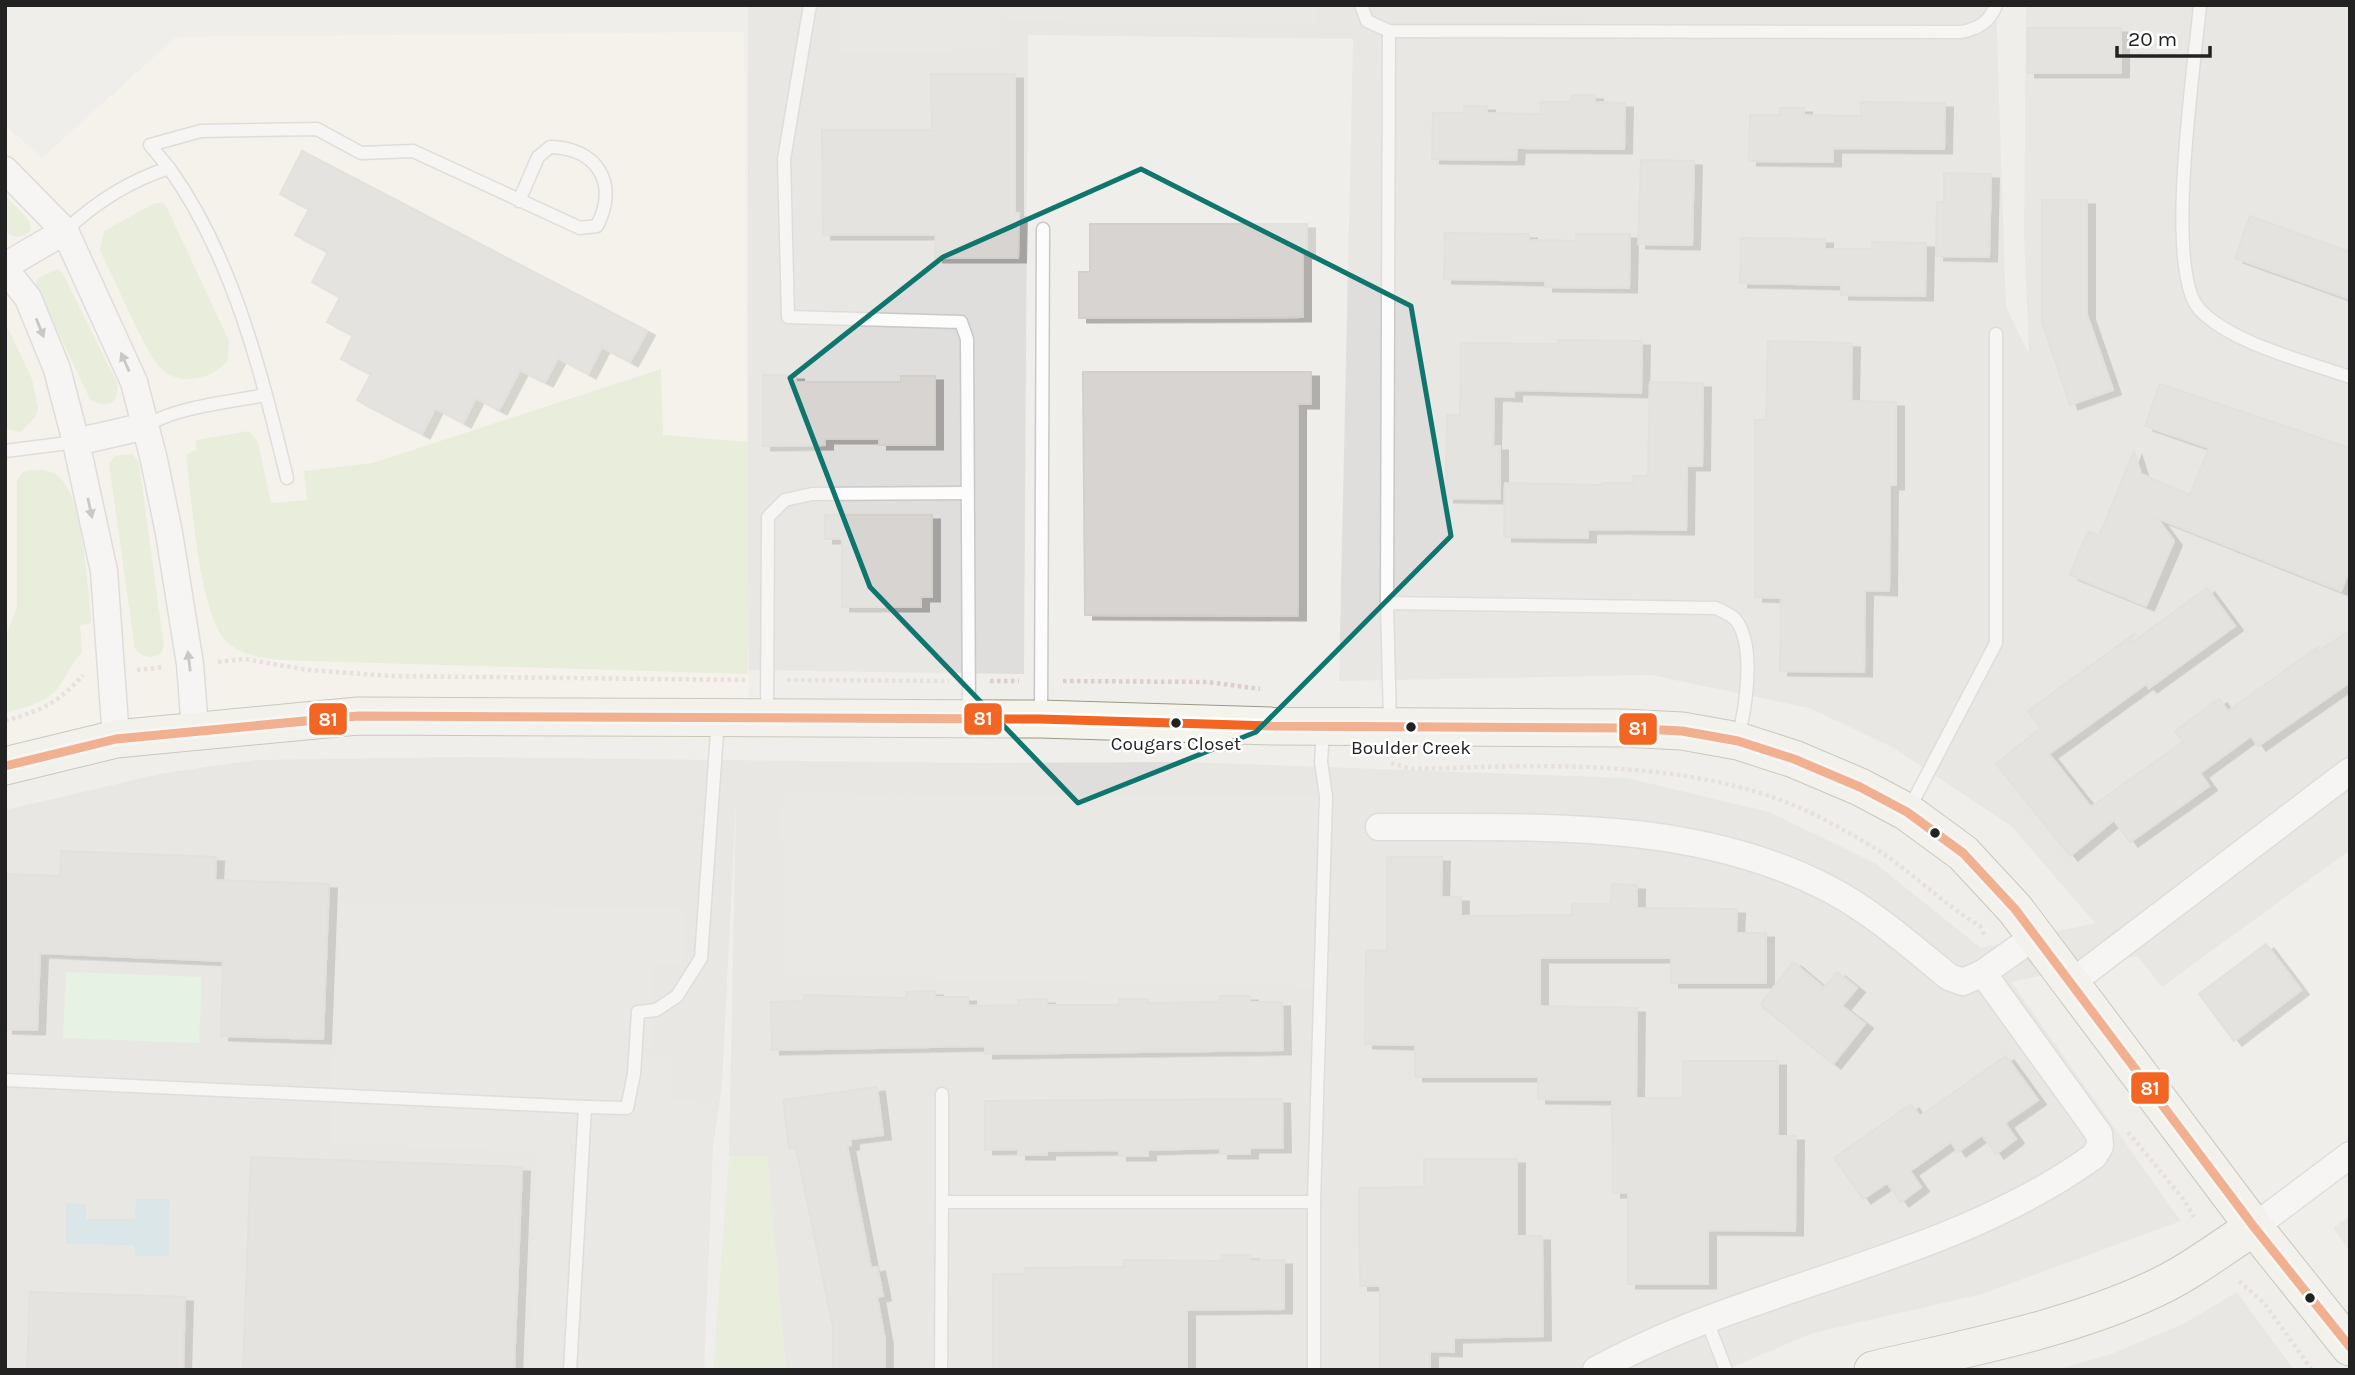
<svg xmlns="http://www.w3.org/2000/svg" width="2355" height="1375" font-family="Karla,sans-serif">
  <defs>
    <filter id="shadow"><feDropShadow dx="8" dy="4.5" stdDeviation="0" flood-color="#0004"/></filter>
  </defs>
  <rect width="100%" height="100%" fill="#f0eeeb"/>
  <g fill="#dfdedc">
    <polygon points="748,5 1996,5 2006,307 2029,354 2024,235 2026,5 2350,5 2350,850 2162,987 2137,956 2011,982 2181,1221 1982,1294 1813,1333 1725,1370 786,1370 767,1156 729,1156 736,801 722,1085 713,1146 704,1370 5,1370 5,810 164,773 255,760 466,757 982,763 1186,762 1627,778 1769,812 1875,863 1981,948 2095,923 2011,826 1890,746 1809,708 1651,675 1339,681 1353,39 1028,35 1024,674 748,670"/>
    <polygon points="2350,1216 2350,1251 2333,1228"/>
    <polygon points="2237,1292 2294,1370 2056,1370 2111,1354 2185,1323"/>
  </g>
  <polygon fill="#f8f7e8" points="744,32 749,719 445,715 5,766 5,125 42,158 176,37"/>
  <g fill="#ddeccb">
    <path d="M 5,196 L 29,220 L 31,230 C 22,239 14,239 5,231 Z"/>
    <path d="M 155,203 L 163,203 L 167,208 L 229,341 L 228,360 C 212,381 174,388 157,364 C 136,333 118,285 100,251 L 104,231 Z"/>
    <path d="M 57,269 L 62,272 L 117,383 C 121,402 106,411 90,399 L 36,286 L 37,279 Z"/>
    <polygon points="5,322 32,379 38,408 36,416 21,432 5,429"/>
    <path d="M 661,369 L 663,435 L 748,442 L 748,674 L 278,660 C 260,658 237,654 224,639 C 198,606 192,499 186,455 L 196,450 L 196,440 L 249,431 L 258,442 L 271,503 L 307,500 L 304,471 L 373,463 Z"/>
    <path d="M 132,454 L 139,462 L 164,647 L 161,653 C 152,660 142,657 135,649 L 109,464 L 115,456 Z"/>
    <path d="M 30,470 C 42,469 53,470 61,479 C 84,501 87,589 92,623 L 80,625 L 82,652 C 72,662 68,673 60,685 C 50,702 23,708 5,713 L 5,637 L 17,608 L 17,481 L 23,472 Z"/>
    <polygon points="729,1156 767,1156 786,1370 713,1370"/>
  </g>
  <polygon fill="#daf5da" points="66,972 202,977 199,1043 63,1038"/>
  <g fill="#e0dfde">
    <polygon points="840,5 1318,5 1318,24 1001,21 1002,50 839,52"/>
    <polygon points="782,794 1326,796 1319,987 784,975"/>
    <polygon points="340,902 683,909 682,966 653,965 650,1054 674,1055 673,1100 714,1102 704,1370 528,1370 536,1152 331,1143"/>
  </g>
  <polygon fill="#bfdbe3" points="136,1199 170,1199 169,1256 135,1256 134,1245 66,1244 66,1203 86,1204 86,1219 135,1219"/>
  <g fill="#d7d4d2" stroke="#d3d0cc" stroke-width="2" filter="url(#shadow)">
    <rect x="2027" y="28" width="94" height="45"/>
    <polygon points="931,74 1015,74 1015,213 1019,213 1018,258 935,258 936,235 823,235 822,130 932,130"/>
    <polygon points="1572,95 1595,95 1595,102 1625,103 1624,149 1517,148 1516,160 1432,159 1433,113 1464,113 1464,106 1487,106 1487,113 1541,114 1541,102 1571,102"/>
    <polygon points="1861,102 1945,103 1944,149 1833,148 1833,162 1749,161 1750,115 1780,115 1780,108 1804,108 1804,115 1861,116"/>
    <polygon points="302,151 647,331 630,362 602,347 588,374 558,358 545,382 520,370 499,410 476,398 463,423 435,408 422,434 357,400 371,374 341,359 353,335 327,322 340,297 312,282 328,252 295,235 309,209 280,194"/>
    <polygon points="1641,160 1694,161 1692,245 1638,244"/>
    <polygon points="1944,173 1991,174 1989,257 1936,256 1937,202 1944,202"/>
    <polygon points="2042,200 2087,200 2087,315 2113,390 2070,405 2042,322"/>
    <polygon points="2250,216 2350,252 2350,299 2235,258"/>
    <polygon points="1090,224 1307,224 1307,254 1303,254 1303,317 1079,318 1079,272 1090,272"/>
    <polygon points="1445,233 1529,234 1529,240 1576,241 1576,234 1630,234 1629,288 1545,287 1545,281 1444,279"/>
    <polygon points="1741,238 1825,239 1825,249 1872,249 1872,242 1926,243 1925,296 1841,295 1841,285 1740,283"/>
    <polygon points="1558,340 1642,341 1641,393 1514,390 1514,397 1494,396 1493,446 1500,446 1500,499 1446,498 1447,415 1460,415 1461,343 1558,344"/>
    <polygon points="1768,341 1852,343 1851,401 1896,402 1896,485 1890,485 1889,591 1865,590 1864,672 1780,671 1781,598 1755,597 1755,420 1766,420"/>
    <polygon points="1083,372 1311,372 1311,404 1298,404 1298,616 1085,615"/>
    <polygon points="763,375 796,375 796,382 901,382 901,376 935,376 935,445 879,445 879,439 825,439 825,445 763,446"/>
    <polygon points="1650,382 1703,383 1702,466 1687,466 1686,530 1588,529 1588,538 1504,537 1505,483 1602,485 1602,483 1633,483 1633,476 1648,476"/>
    <polygon points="2160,384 2350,448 2350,569 2341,591 2157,518 2174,541 2146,606 2070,575 2088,531 2099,536 2134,452 2141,474 2190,495 2209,448 2145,426"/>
    <polygon points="825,515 932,515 932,597 921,597 921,607 842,607 842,539 825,539"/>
    <polygon points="2207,588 2235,626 2149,688 2146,684 2049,754 2091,807 2183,742 2175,731 2219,699 2228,711 2319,646 2315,654 2350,630 2350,682 2258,746 2251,736 2200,773 2209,786 2130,842 2114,820 2070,856 1996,764 2041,728 2028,711 2134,634 2130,644"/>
    <polygon points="61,851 216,857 215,880 329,884 323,1039 221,1036 223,961 40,953 37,1030 5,1029 5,874 60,876"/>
    <polygon points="1387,857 1442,857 1441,897 1461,897 1461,916 1572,915 1572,904 1611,904 1612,884 1637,885 1637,908 1737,909 1736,933 1766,933 1766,983 1671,983 1671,958 1540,958 1540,1006 1637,1008 1636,1098 1683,1098 1683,1061 1778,1061 1778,1136 1796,1136 1795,1231 1708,1230 1708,1284 1628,1284 1628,1193 1613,1193 1612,1100 1538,1099 1538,1077 1415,1077 1415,1045 1365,1044 1366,950 1387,951"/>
    <polygon points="2266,944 2301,990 2234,1041 2199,994"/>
    <polygon points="1793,962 1824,988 1837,972 1857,988 1842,1006 1865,1024 1833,1064 1760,1005"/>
    <polygon points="935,991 935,997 968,997 968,1006 1018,1005 1018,1000 1047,999 1047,1005 1119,1005 1119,999 1148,999 1148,1003 1220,1002 1220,996 1250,996 1250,1002 1282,1002 1283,1050 985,1054 985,1046 772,1050 771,1002 804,1001 804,995 906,998 906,992"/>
    <polygon points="2006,1056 2038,1100 2005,1123 2016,1139 1996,1154 1982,1135 1958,1152 1951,1142 1910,1171 1921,1187 1901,1202 1887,1183 1863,1199 1834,1158 1911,1104 1920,1116"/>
    <polygon points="877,1087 883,1135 851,1139 851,1145 847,1146 871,1268 877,1267 883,1296 877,1297 885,1340 885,1370 833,1370 833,1328 796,1147 789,1148 783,1100"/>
    <polygon points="1282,1099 1283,1148 1250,1148 1250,1154 1220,1154 1220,1148 1148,1150 1148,1156 1119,1156 1119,1150 1047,1151 1047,1155 1018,1155 1018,1149 985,1150 985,1101"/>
    <polygon points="251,1157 522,1167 514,1370 243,1370"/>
    <polygon points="1424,1159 1517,1159 1517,1236 1542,1236 1543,1336 1454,1338 1454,1352 1430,1351 1430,1370 1380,1370 1380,1286 1360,1286 1359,1188 1424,1187"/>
    <polygon points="1222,1255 1251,1255 1251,1261 1284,1260 1284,1309 1187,1310 1187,1370 993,1370 993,1274 1025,1274 1025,1268 1124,1267 1124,1260 1222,1261"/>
    <polygon points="30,1292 185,1297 183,1370 27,1370"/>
  </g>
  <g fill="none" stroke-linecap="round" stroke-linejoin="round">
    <defs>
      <g id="lane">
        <polyline points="810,5 784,159 788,317 961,322 967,339 969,715"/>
        <path d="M 1361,5 L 1367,21 L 1389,31 L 1961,32 C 1978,29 1990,22 1996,5"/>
        <path d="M 2200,5 C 2195,63 2163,272 2200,310 C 2233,344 2305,361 2350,377"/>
        <polyline points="1389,31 1387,603 1390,723"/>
        <path d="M 169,168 C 233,257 261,372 287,478"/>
        <path d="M 65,231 C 96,202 128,181 169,168 L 150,145 L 201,131 L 317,129 L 361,153 L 413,151 L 580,228 L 597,226 C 619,183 597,148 550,147 L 538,157 L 519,201"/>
        <path d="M 146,426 C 175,407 230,402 265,395"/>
        <polyline points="5,451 76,442"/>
        <path d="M 1387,603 L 1716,608 C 1722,611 1730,614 1735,619 C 1756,644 1746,708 1738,737"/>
        <polyline points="767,715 768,517 785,500 812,494 967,493"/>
        <polyline points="1041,715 1043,229"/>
        <polyline points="1909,809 1996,643 1996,334"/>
        <polyline points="5,1080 585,1107 570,1370"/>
        <polyline points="942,1094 942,1202"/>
        <polyline points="585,1107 627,1108 634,1074 638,1012 656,1010 677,996 701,958 718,719"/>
        <polyline points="1707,1321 1726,1370"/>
        <polyline points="941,1370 942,1202 1314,1202"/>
        <polyline points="1314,1370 1314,1202 1326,796 1321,762 1323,730"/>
      </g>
      <g id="street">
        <polyline points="5,170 65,231 134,382 154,460 169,533 190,664 195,729"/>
        <polyline points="5,266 65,231"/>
        <polyline points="5,269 28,298 57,369 76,442 104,571 116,739"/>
        <polyline points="76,442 146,426"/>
        <path d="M 1379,827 C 1530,828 1691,817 1829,889 C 1873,912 1911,946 1949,977 L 1963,982 L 1983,973 L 2099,1134 L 2100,1146 L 2094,1156 C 1946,1263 1754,1283 1596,1370"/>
        <polyline points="1983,973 2035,936"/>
        <polyline points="2071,983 2350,771"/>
        <polyline points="2254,1227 2350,1155"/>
      </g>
      <g id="secondary">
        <polyline points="5,766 116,739 358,716 1040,719 1272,726 1623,728 1682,731 1738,741 1794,759 1860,787 1907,812 1963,853 2015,909 2254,1227 2350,1347"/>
        <path d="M 1873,1370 C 1967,1348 2066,1330 2154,1289 C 2189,1273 2221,1248 2254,1227"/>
      </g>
    </defs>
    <use href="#lane" stroke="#c9c8c7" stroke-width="15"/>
    <use href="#street" stroke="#c9c8c7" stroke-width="29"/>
    <use href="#secondary" stroke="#999a82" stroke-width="39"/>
    <g stroke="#dccecd" stroke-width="4.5" stroke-dasharray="3.5 3.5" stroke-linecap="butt">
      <polyline points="218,662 245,659 308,670 390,676 746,680"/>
      <polyline points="137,670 164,667"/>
      <polyline points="787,680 949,681"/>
      <polyline points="990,681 1019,681"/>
      <polyline points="1063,681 1208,682 1260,689"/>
      <path d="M 5,721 C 44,709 57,704 83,675"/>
      <path d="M 1391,763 L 1412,769 C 1545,765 1707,756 1827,821 C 1849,833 1871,845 1891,859 C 1921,881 1948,907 1980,926 L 1985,936"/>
      <polyline points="2128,1132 2184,1200 2194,1217"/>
      <polyline points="2239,1281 2264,1303 2312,1370"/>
    </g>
    <use href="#lane" stroke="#fdfcfc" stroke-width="12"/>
    <use href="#street" stroke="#fdfcfc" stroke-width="26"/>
    <use href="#secondary" stroke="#f4f4ed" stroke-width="37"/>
    <defs>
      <polyline id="bus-1" points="5,766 116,739 358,716 1040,719 1272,726 1623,728 1682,731 1738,741 1794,759 1860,787 1907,812 1963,853 2015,909 2254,1227 2350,1347"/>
    </defs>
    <use href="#bus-1" stroke="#fff" stroke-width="14"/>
    <use href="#bus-1" stroke="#f26522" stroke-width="9"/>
  </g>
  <defs><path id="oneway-solid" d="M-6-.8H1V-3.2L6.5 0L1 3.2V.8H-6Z" transform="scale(1.75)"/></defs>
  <g fill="#9a9a9a">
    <use href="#oneway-solid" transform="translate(40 328) rotate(68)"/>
    <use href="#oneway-solid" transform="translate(125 362) rotate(-114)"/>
    <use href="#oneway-solid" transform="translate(90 508) rotate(78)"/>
    <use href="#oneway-solid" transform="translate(189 661) rotate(-97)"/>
  </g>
  <path d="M0 0H2355V1375H0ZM 1141,169 L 1411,306 L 1451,536 L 1256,732 L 1078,803 L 870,587 L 790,378 L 943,257 Z" fill="#f0eeeb" fill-opacity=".55" fill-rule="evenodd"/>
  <path fill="none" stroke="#0f766e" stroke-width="5" stroke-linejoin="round" d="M 1141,169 L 1411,306 L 1451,536 L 1256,732 L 1078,803 L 870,587 L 790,378 L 943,257 Z"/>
  <g fill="#222" stroke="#fff" stroke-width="2.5">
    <circle cx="1176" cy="723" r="6"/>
    <circle cx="1411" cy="727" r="6"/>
    <circle cx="1935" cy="833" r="6"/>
    <circle cx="2310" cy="1298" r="6"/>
  </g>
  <g text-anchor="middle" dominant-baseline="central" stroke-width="5" stroke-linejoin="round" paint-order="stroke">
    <g font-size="19" fill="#222" stroke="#fff">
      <text x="1176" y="744">Cougars Closet</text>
      <text x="1411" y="748">Boulder Creek</text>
    </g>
  </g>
  <g stroke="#fff" stroke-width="2.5">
    <rect x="963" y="702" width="40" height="34" rx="7" fill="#f26522"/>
    <rect x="308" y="702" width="40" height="34" rx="7" fill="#f26522"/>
    <rect x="1618" y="712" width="40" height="34" rx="7" fill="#f26522"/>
    <rect x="2130" y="1071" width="40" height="34" rx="7" fill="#f26522"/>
  </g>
  <g font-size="19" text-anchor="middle" font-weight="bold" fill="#fff">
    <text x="983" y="725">81</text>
    <text x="328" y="726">81</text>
    <text x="1638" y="735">81</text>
    <text x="2150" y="1095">81</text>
  </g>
  <rect width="2355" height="1375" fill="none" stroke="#222222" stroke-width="14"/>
  <path d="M2117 46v10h93v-10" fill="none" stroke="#222222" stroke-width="3.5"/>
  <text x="2128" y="46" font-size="21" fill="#222222" stroke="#ffffff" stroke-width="5" paint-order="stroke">20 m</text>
</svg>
